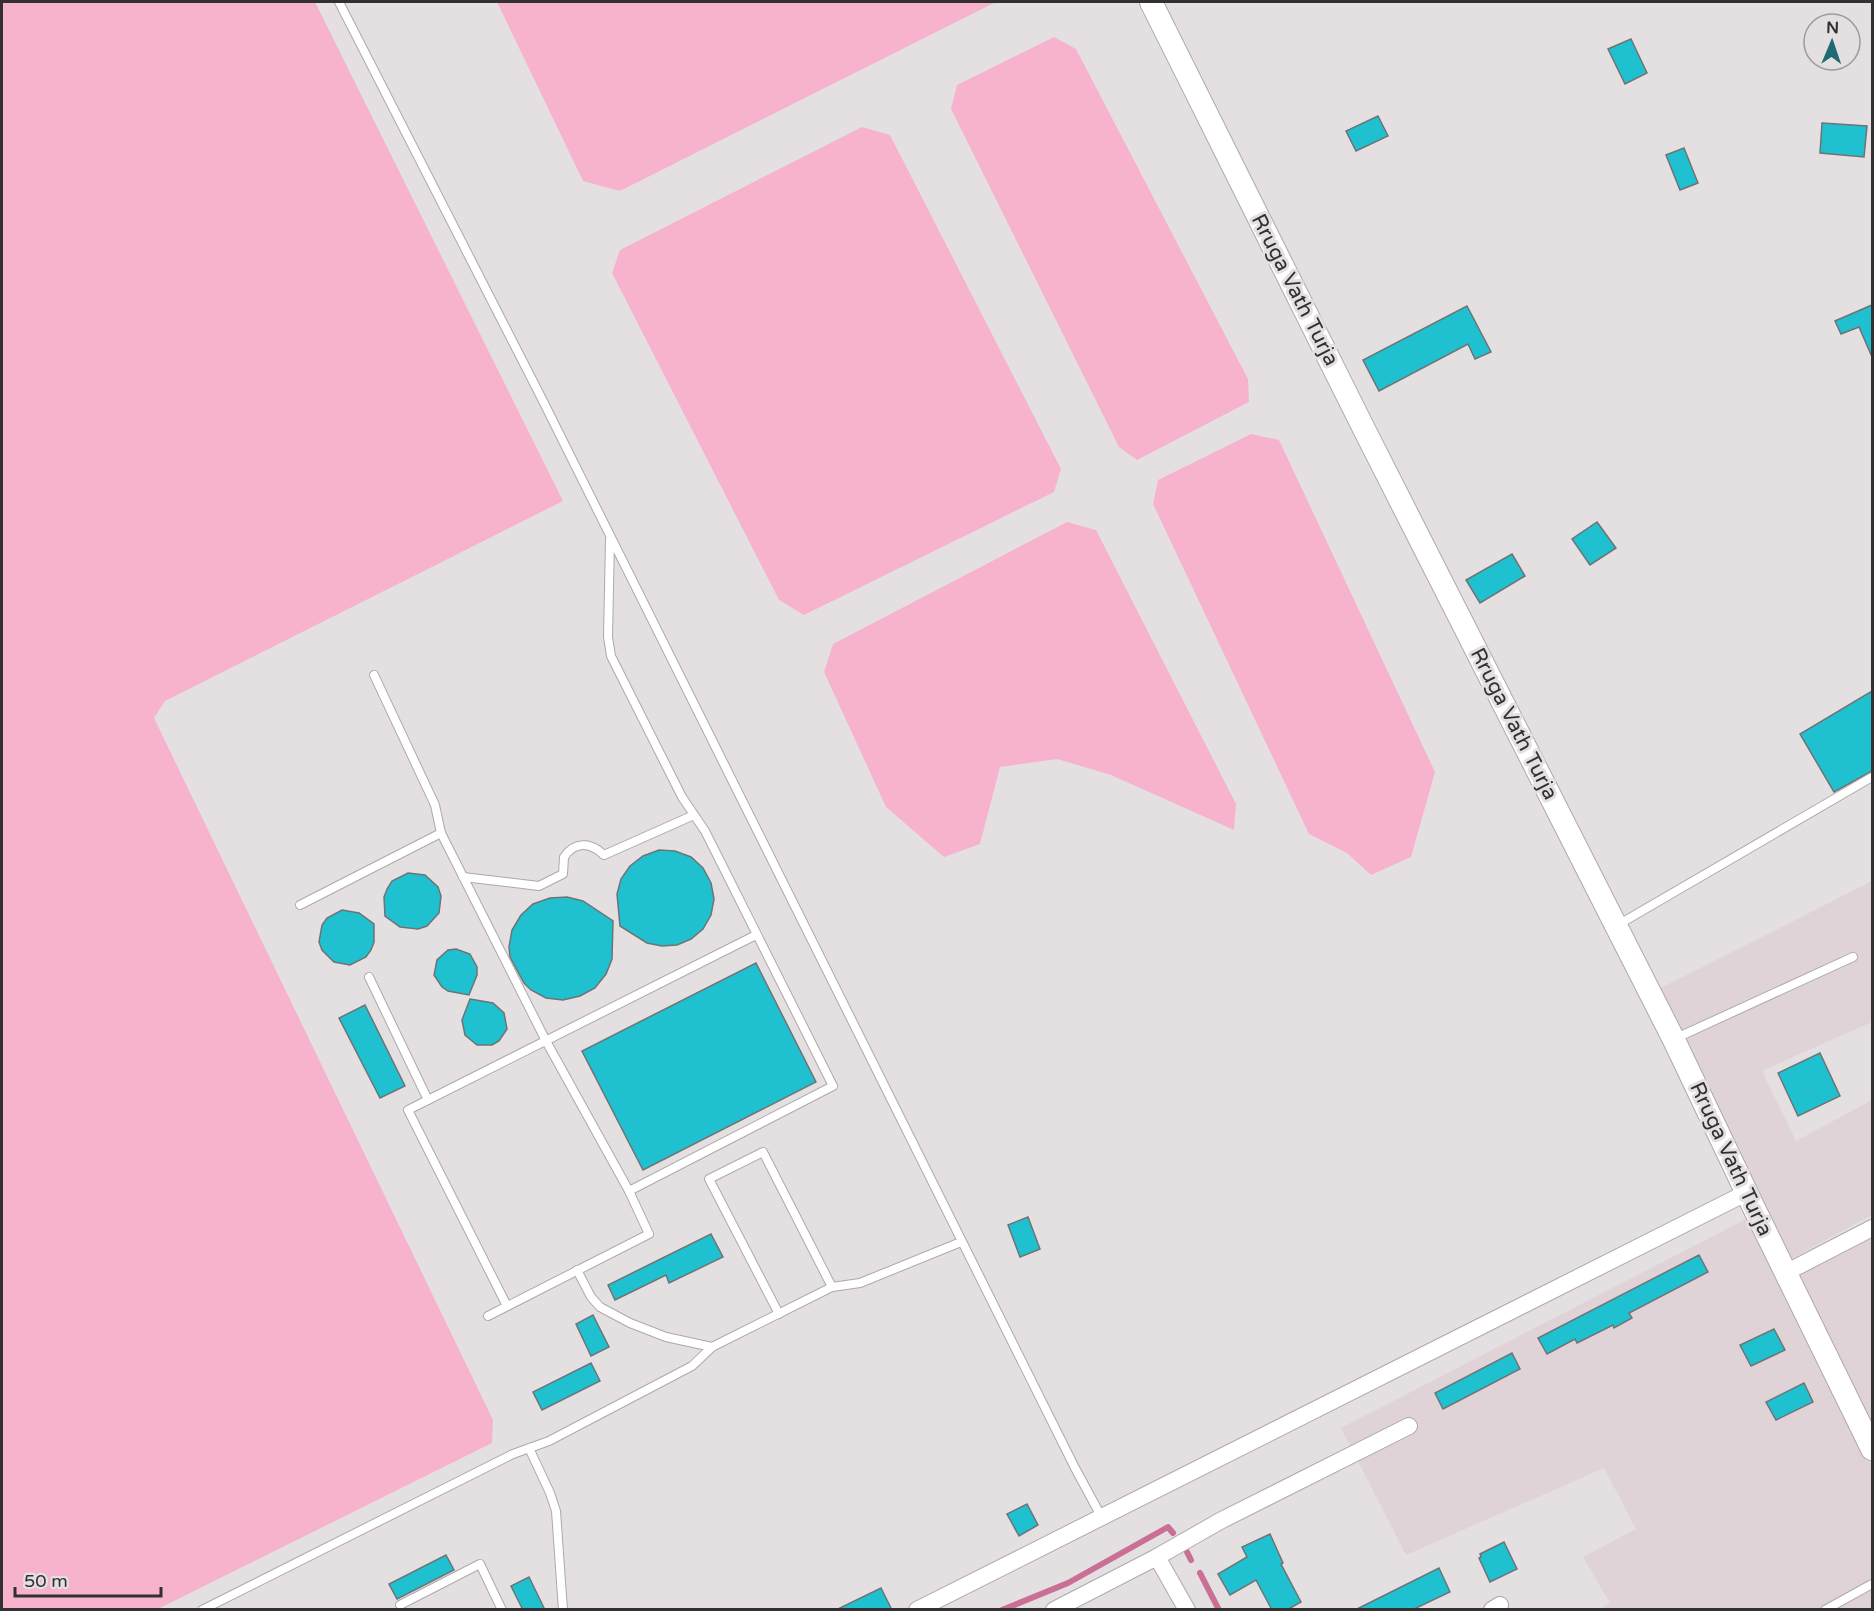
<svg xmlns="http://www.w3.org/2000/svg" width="1874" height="1611" font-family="'Varela Round',sans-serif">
  <rect width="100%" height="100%" fill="#e4e0e1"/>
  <g fill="#dfd3d7">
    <polygon points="1872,881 1872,1022 1762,1071 1796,1141 1872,1100 1872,1215 1791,1259 1657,990"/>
    <polygon points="1750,1217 1872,1461 1872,1609 1600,1609 1610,1603 1583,1557 1636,1529 1604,1468 1406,1555 1341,1428"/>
    <polygon points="1872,1237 1872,1428 1796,1277"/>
  </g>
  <g fill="#f7b3ce">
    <polygon points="2,2 315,2 563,501 165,701 154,718 493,1420 492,1443 158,1609 2,1609"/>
    <polygon points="497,2 996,2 620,191 583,181"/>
    <polygon points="1054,37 1076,49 1248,379 1249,402 1137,460 1119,447 951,109 957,85"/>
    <polygon points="862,127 890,135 1061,469 1054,492 804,615 779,600 612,273 620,250"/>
    <polygon points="1251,434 1279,440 1435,772 1411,857 1371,875 1347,853 1309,834 1153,504 1158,480"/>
    <polygon points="1067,522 1096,530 1236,804 1234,830 1111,775 1057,759 1000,767 980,844 944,857 886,807 824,672 833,644"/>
  </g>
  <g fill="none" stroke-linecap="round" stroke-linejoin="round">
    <g stroke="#ca6f96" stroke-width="6">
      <polyline points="1187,1552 1191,1560"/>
      <polyline points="1200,1573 1219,1610"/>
      <polyline points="1002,1610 1068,1583 1168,1527 1173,1533"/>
    </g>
  </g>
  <g fill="#1fc1d1" stroke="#6f7374" stroke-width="1.5">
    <polygon points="1631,39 1647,73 1625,84 1608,49"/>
    <polygon points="1378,116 1388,136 1356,151 1346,131"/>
    <polygon points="1822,123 1867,126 1864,157 1820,153"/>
    <polygon points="1684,148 1698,183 1680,190 1666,155"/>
    <polygon points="1872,305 1872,357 1859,327 1841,334 1835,321"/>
    <polygon points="1467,306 1491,352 1475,359 1468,344 1379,391 1363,360"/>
    <polygon points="1597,522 1616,548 1590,565 1572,539"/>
    <polygon points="1512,554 1525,576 1480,603 1466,580"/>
    <polygon points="1872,691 1872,771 1834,792 1800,734"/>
    <polygon points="659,850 675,851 691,857 703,868 711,883 714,899 711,915 703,929 691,939 677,945 662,946 647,943 620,926 617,894 621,879 630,866 643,856"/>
    <polygon points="408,873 425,875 438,887 441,896 439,913 427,926 418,929 400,927 385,916 384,897 387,889 392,881"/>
    <polygon points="567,897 583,901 613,921 612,959 606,974 595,988 580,996 563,1000 546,998 531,990 524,983 510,957 509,947 512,930 521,915 533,904 550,898"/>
    <polygon points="342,910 359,913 374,924 374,942 371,950 366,957 350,965 334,962 322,950 319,942 322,925 327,918"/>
    <polygon points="456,949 470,954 477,967 477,975 469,995 448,991 442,987 434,975 437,960 448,950"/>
    <polygon points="756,963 816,1082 643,1170 582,1051"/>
    <polygon points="470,999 493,1003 504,1013 507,1029 499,1041 492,1045 477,1045 465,1035 462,1020"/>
    <polygon points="365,1005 405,1086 380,1098 339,1018"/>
    <polygon points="1820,1053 1840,1096 1798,1116 1778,1073"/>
    <polygon points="1028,1217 1040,1249 1020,1257 1008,1225"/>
    <polygon points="711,1234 723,1257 669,1283 666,1275 615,1300 608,1285"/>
    <polygon points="1699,1255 1708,1272 1629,1313 1632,1318 1614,1328 1613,1325 1577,1343 1575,1339 1547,1354 1538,1338"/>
    <polygon points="593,1315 609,1347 591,1356 576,1324"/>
    <polygon points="1774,1329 1785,1350 1751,1366 1740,1345"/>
    <polygon points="1512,1353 1520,1369 1443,1409 1435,1393"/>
    <polygon points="591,1363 600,1381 542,1410 533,1392"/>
    <polygon points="1804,1383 1813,1402 1776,1420 1766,1402"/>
    <polygon points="1027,1504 1038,1525 1019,1536 1007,1514"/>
    <polygon points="1270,1534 1283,1563 1281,1564 1301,1602 1287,1610 1272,1610 1256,1580 1230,1595 1218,1574 1247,1557 1242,1547"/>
    <polygon points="1504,1542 1517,1569 1490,1582 1479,1558 1481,1557 1480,1554"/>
    <polygon points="446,1555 454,1570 397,1599 389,1584"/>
    <polygon points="1439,1568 1450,1592 1412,1610 1355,1610"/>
    <polygon points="529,1577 545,1610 523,1610 511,1586"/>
    <polygon points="881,1588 892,1610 836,1610"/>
  </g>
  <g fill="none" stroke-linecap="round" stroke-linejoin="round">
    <defs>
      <g id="lane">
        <polyline points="339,2 543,401 1075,1468 1101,1516"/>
        <polyline points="374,675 435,805 441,833 546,1041 629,1191 833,1086 705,831 682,797 611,656 608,637 610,540"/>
        <path d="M 463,877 L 539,886 L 563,874 L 564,857 C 575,841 590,842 604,855 L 694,815"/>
        <polyline points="300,905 441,833"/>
        <polyline points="1616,926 1872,777"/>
        <polyline points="369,977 428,1100"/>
        <polyline points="1674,1039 1853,957"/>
        <polyline points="577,1270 591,1297 600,1307 630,1323 666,1337 712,1347"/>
        <polyline points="507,1306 408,1110 756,935"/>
        <polyline points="779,1314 709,1179 763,1152 832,1287"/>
        <polyline points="488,1316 649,1234 629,1191"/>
        <polyline points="529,1448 550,1493 556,1511 563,1610"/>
        <polyline points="400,1605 480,1564 502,1610"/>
        <polyline points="202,1610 513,1454 549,1441 692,1366 712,1347 832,1287 860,1283 961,1242"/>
        <polyline points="1825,1610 1872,1584"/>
      </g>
      <g id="street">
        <polyline points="1785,1273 1872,1228"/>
        <polyline points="1157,1557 1187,1610"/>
        <polyline points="917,1610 1746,1193"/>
        <polyline points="1054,1610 1157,1557 1220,1521 1409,1426"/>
        <polyline points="1492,1610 1500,1605"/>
      </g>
      <polyline id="secondary" points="1151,2 1364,429 1674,1040 1753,1206 1872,1449"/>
    </defs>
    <use href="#lane" stroke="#ada9ab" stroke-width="10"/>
    <use href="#street" stroke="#ada9ab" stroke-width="18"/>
    <use href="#secondary" stroke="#ada9ab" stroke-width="24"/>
    <use href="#lane" stroke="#fff" stroke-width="8"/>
    <use href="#street" stroke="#fff" stroke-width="16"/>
    <use href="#secondary" stroke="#fff" stroke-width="22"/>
  </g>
  <g text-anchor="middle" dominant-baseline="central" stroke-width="6" stroke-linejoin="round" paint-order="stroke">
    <g font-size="21" fill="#323031" stroke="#e4e0e1">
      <text transform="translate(1295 290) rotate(63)">Rruga Vath Turja</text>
      <text transform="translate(1514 724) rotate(63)">Rruga Vath Turja</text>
      <text transform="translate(1731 1159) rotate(65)">Rruga Vath Turja</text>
    </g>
  </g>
  <rect width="1874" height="1611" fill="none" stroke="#323031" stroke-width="6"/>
  <g transform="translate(1832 42) rotate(2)"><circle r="28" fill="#e4e0e1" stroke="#9d9a9b" stroke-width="1.5"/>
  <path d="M0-4.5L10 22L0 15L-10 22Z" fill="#206b73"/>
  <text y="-9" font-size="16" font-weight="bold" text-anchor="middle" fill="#323031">N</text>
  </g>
  <path d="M15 1587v9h146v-9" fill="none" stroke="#323031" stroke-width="3"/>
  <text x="24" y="1587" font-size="18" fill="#323031" stroke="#e4e0e1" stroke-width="4.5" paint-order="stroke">50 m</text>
</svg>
